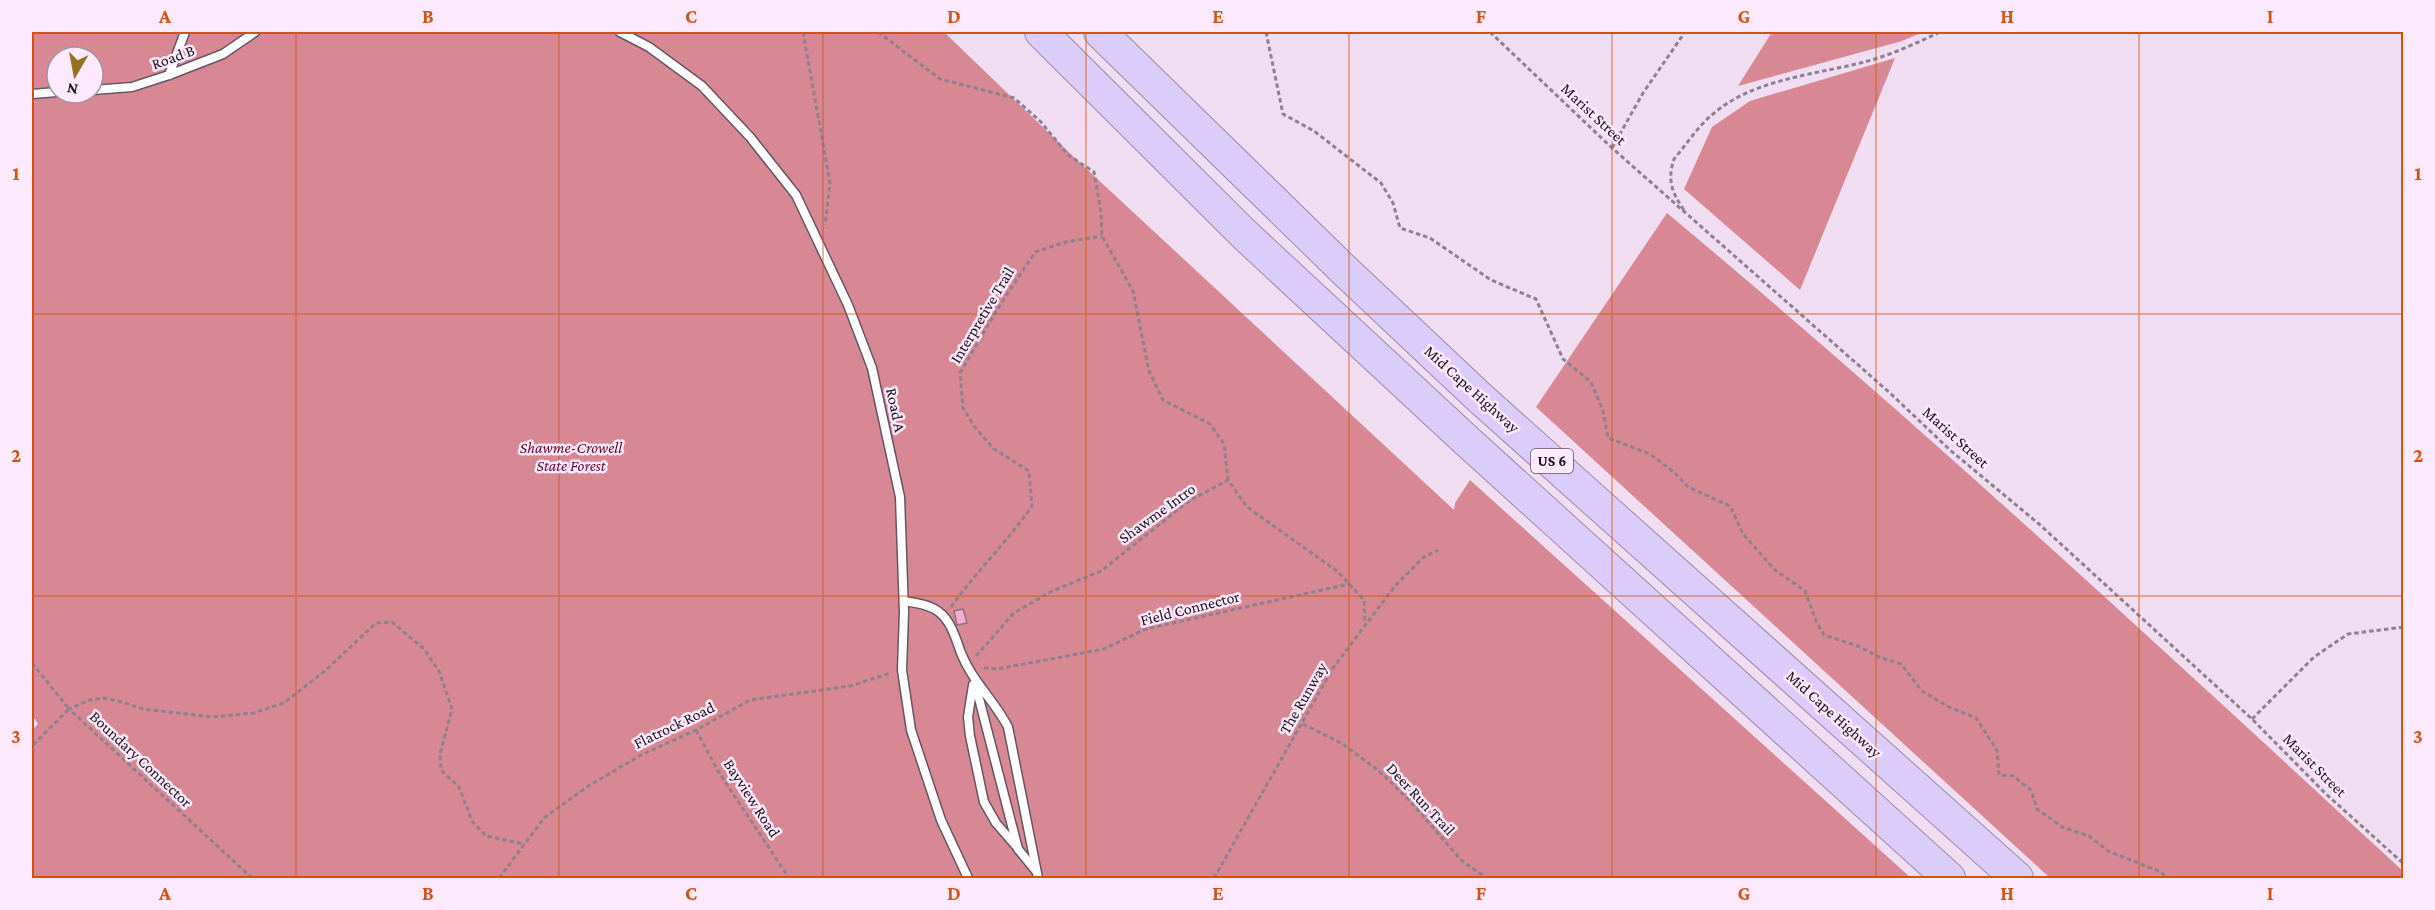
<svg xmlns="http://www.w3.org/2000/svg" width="2435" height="910" font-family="'Crimson Pro',serif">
  <rect width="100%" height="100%" fill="#f0ddf1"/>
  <g fill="#d88892" fill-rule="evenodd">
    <path d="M 32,32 L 944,32 L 1078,161 L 1454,510 L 1455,503 L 1470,480 L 1911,878 L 32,878 L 32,730 L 38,724 L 32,715 ZM 57,57 L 93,57 L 93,93 L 57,93 Z"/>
    <polygon points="1772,32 1923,32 1902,41 1738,86"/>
    <polygon points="1895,58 1800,290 1684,189 1712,127 1750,101"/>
    <path d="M 1667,213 C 1920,424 2161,648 2403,871 L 2403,878 L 2050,878 L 1536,407 Z"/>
  </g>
  <polygon fill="#f7add2" stroke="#8b737e" stroke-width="1.5" points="963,609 967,623 957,625 954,611"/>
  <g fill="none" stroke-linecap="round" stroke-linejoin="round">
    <defs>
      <g id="lane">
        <polyline points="620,32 649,47 702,86 750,137 796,195 848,305 872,368 900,497 904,612 902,670 911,730 941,820 968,878"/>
        <polyline points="169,75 185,32"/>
        <polyline points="93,90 132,87 169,75 223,54 255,32"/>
        <polyline points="32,94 57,92"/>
        <path d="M 904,601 C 915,603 929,604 939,612 C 951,621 956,639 961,653 C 972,681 994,700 1008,727 L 1038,878"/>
        <polyline points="975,683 1018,849 1036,871"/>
        <polyline points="973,685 968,717 970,736 984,802 996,823 1016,846"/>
      </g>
      <g id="highway">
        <polyline points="1041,32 1245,235 1467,441 1949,878"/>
        <polyline points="1100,32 1344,270 1480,398 2017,878"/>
      </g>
    </defs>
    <use href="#lane" stroke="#655566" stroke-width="11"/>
    <use href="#highway" stroke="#978cab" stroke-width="34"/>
    <g stroke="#8e818f" stroke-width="3" stroke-dasharray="4.5 3" stroke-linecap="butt">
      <polyline points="803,32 830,183 825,225"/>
      <polyline points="878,32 940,79 1014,98 1041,122 1068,155 1094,172 1101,212 1102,236 1133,291 1149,371 1163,400 1210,424 1224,444 1228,480"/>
      <polyline points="1266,32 1283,114 1314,131 1381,183 1393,203 1400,228 1430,238 1491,280 1536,299 1563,359 1591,382 1603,411 1608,438 1650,454 1675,473 1688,487 1730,506 1743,534 1775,570 1805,591 1816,621 1824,635 1858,646 1879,657 1901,664 1922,691 1947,706 1976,718 1997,750 1999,775 2013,776 2031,790 2037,809 2062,827 2089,836 2108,851 2161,872 2167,878"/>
      <polyline points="1490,32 1612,148 1890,393 1950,450 2039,524 2252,719 2327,795 2404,864"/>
      <polyline points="1612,148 1643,93 1685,32"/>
      <path d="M 1684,210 C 1672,193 1667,180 1674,159 C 1686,145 1698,126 1713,114 C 1755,78 1816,75 1868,61 C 1893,54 1917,43 1940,32"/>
      <path d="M 951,607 C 976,572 1007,542 1032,506 L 1029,471 L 994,449 L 974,426 L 963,408 L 960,373 L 997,310 L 1035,252 L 1066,242 L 1102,236"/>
      <polyline points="976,656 1014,613 1050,592 1101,571 1189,501 1228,480 1247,507 1337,571 1364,600 1365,623"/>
      <polyline points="32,663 69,709 32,746"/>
      <polyline points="984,668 997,669 1104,649 1146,629 1349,584"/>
      <polyline points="2252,719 2314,657 2348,634 2404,627"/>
      <polyline points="1303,724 1343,744 1380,772 1409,800 1462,861 1487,878"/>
      <polyline points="696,730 718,771 789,878"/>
      <polyline points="252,878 69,709 90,700 104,698 122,702 143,709 212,717 254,713 284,703 326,670 376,623 392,622 424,649 439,671 452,709 440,754 441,770 459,787 472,821 486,836 524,844"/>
      <polyline points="499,878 545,817 590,785 641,755 696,730 750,700 850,686 891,673"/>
      <polyline points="1214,878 1333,668 1395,586 1424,557 1438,550"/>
    </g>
    <use href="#lane" stroke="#fff" stroke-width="8"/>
    <use href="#highway" stroke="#dbcdf9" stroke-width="32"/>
  </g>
  <path fill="none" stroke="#d3520d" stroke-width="1.5" stroke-opacity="0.55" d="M 296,32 L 296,878M 559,32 L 559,878M 823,32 L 823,878M 1086,32 L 1086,878M 1349,32 L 1349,878M 1612,32 L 1612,878M 1876,32 L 1876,878M 2139,32 L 2139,878M 32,314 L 2404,314M 32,596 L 2404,596"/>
  <g text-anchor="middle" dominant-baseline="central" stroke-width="5" stroke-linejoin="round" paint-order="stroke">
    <rect fill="#fdeafe" stroke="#5e545e" stroke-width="1.5" x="1531" y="449" width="42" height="24" rx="4.5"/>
    <g font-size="15" font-weight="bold" fill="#1a131a">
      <text x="1552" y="461">US 6</text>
    </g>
    <g font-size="16" fill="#1a131a" stroke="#fdeafe">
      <text transform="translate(173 57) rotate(-20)">Road B</text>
      <text transform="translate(1594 114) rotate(43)">Marist Street</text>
      <text transform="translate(982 315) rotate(-59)">Interpretive Trail</text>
      <text transform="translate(1472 389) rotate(42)">Mid Cape Highway</text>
      <text transform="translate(896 410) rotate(78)">Road A</text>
      <text transform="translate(1956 437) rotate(42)">Marist Street</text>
      <text transform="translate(1157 513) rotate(-36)">Shawme Intro</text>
      <text transform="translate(1190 608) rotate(-14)">Field Connector</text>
      <text transform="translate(1303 698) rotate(-60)">The Runway</text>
      <text transform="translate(1834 714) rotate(42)">Mid Cape Highway</text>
      <text transform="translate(674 725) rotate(-26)">Flatrock Road</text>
      <text transform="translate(141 759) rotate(43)">Boundary Connector</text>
      <text transform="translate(2315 765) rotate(45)">Marist Street</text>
      <text transform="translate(752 798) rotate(57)">Bayview Road</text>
      <text transform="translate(1421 799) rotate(47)">Deer Run Trail</text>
    </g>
    <g font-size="16" font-style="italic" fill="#670323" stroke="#fdeafe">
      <text x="571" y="447">Shawme-Crowell<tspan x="571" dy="18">State Forest</tspan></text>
    </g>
  </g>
  <rect width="2435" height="910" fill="none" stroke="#fdeafe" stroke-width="66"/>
  <g transform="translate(75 75) rotate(190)"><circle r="28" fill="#fdeafe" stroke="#a294a3" stroke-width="1.5"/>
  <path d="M0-4.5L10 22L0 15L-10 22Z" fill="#97721c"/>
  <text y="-9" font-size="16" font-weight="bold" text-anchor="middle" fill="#1a131a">N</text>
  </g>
  <rect x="33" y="33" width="2369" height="844" fill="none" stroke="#d3520d" stroke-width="2"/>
  <g font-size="20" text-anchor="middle" font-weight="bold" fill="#d3520d">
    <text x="165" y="23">A</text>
    <text x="428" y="23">B</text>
    <text x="691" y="23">C</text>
    <text x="954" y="23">D</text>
    <text x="1218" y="23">E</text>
    <text x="1481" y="23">F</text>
    <text x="1744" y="23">G</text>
    <text x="2007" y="23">H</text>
    <text x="2270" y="23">I</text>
    <text x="16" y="180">1</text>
    <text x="2418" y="180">1</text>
    <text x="16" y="462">2</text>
    <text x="2418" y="462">2</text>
    <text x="16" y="743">3</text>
    <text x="2418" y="743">3</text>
    <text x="165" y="900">A</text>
    <text x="428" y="900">B</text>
    <text x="691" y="900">C</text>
    <text x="954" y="900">D</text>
    <text x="1218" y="900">E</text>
    <text x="1481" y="900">F</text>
    <text x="1744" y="900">G</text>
    <text x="2007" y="900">H</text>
    <text x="2270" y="900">I</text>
  </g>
</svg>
